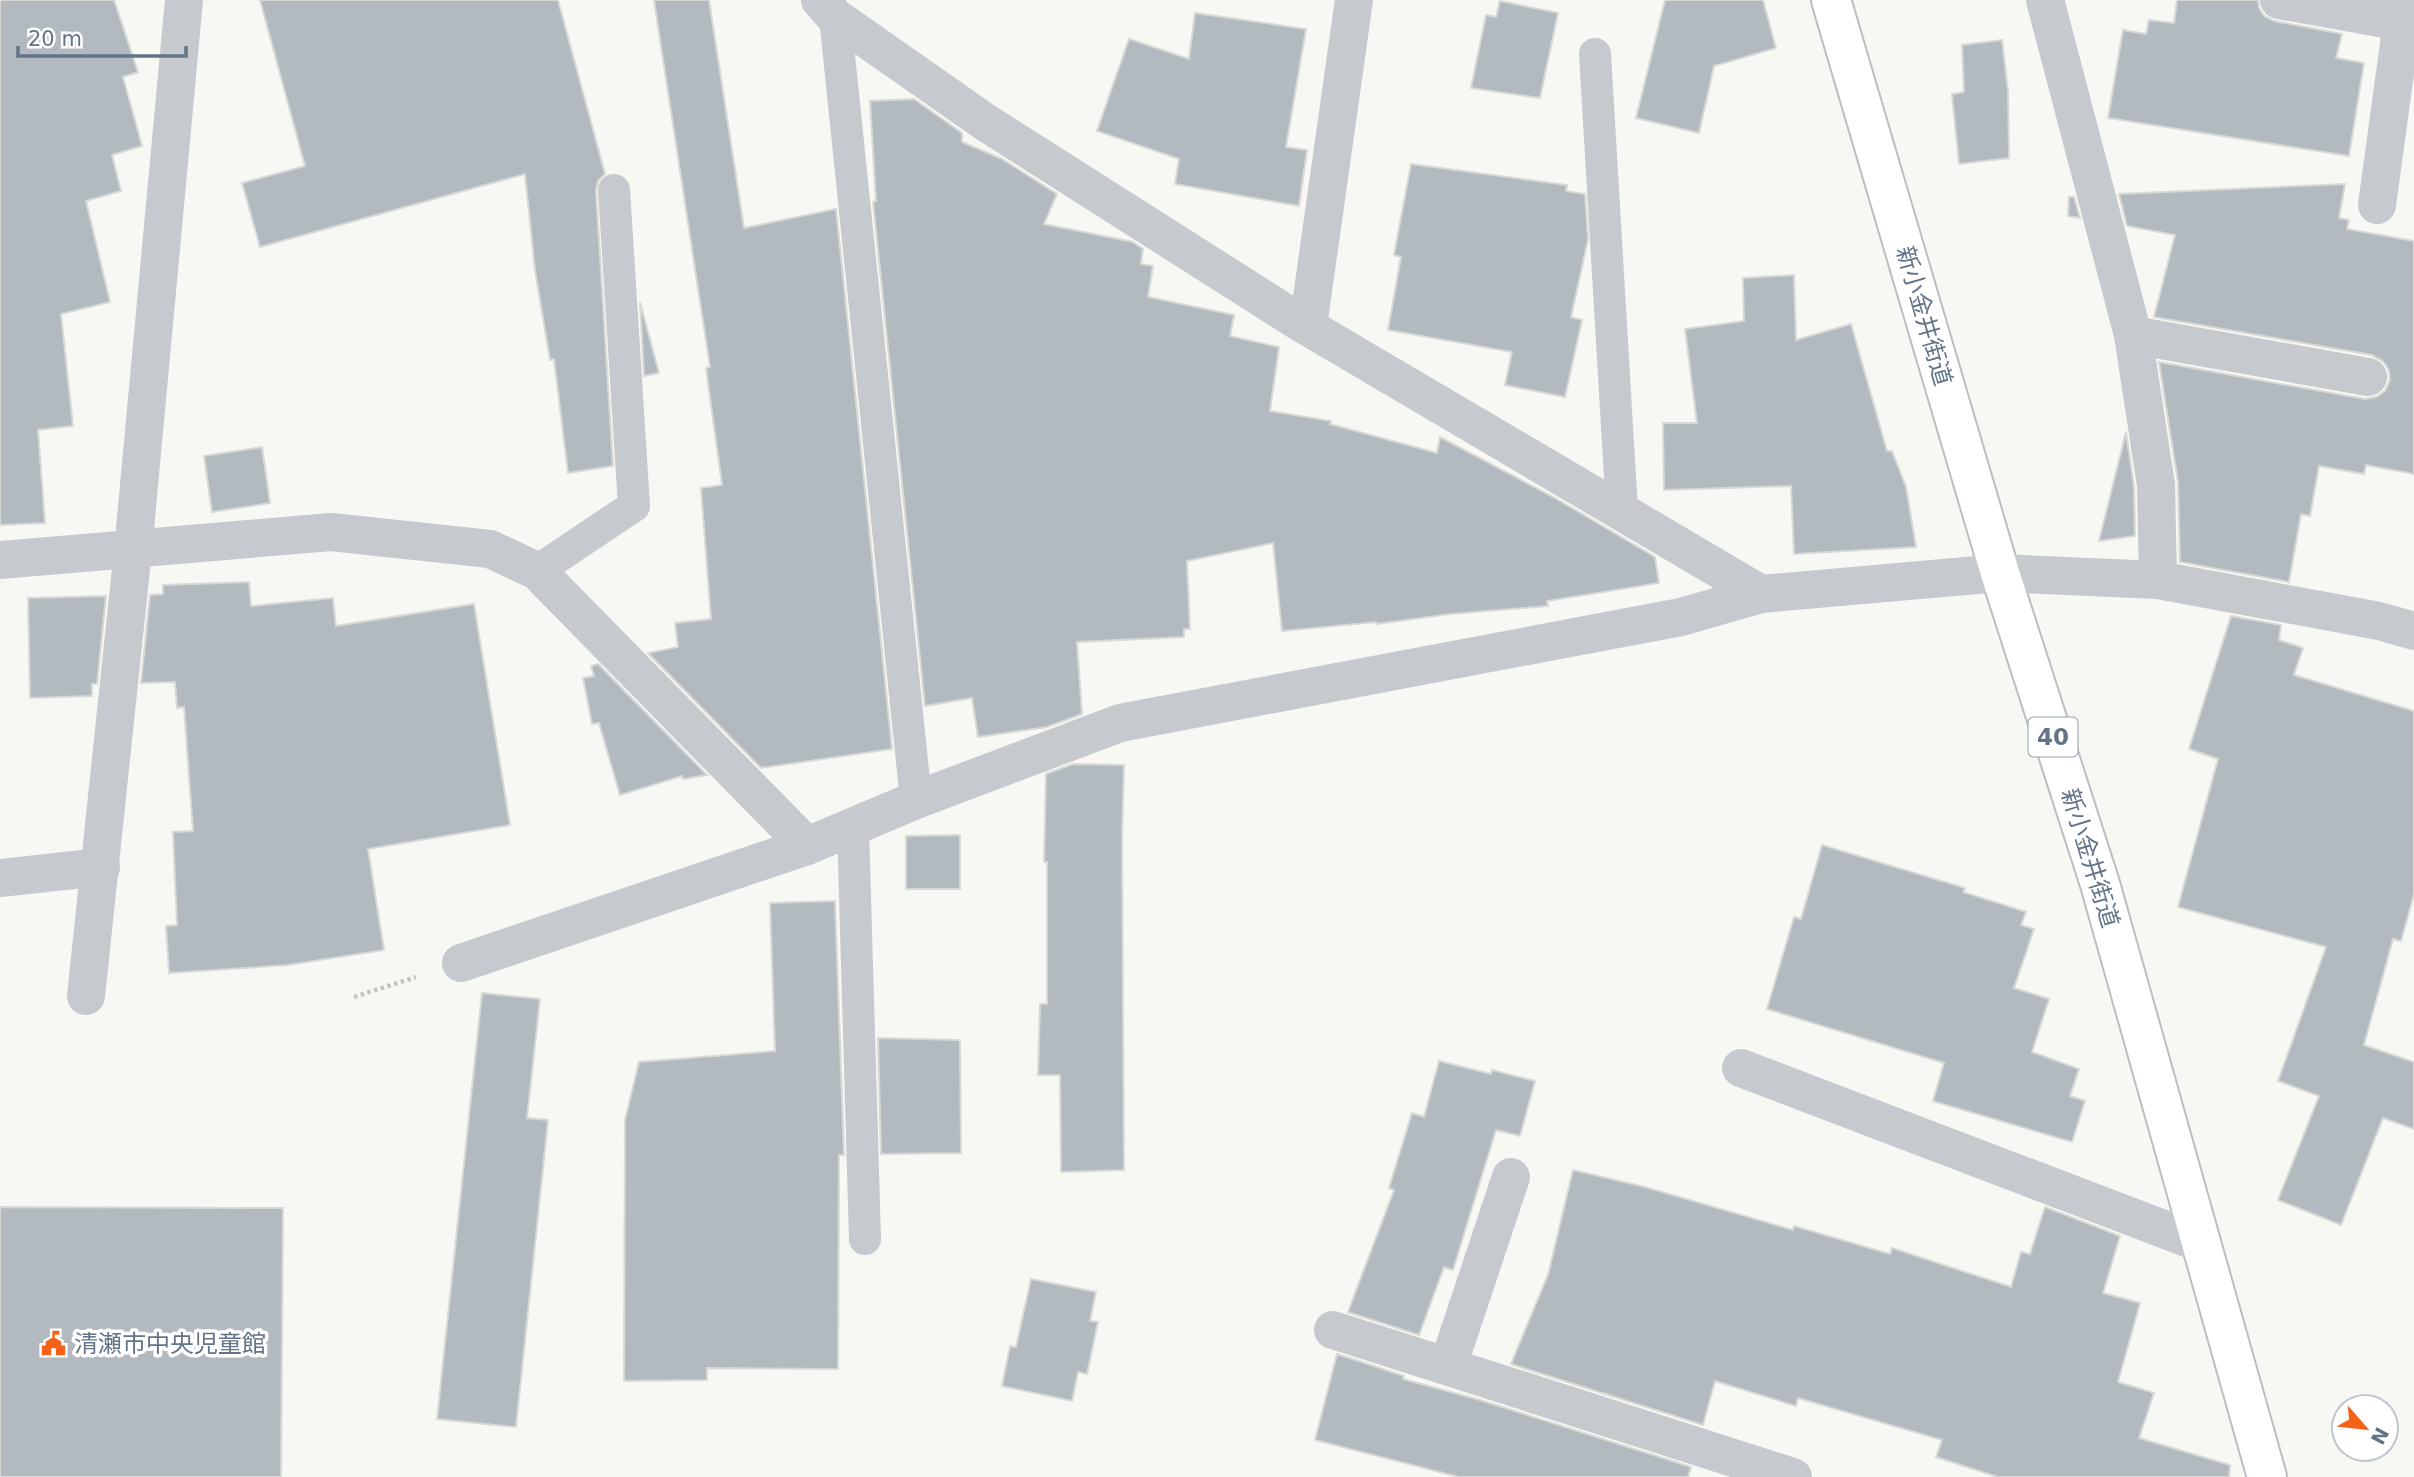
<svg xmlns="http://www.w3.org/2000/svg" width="2414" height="1477" font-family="'DejaVu Sans','Noto Sans JP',sans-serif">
  <rect width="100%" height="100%" fill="#f7f7f4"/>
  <g fill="#b2b9bf" stroke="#d8d9d6" stroke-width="2">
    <polygon points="0,0 114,0 138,72 123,77 142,146 112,155 121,191 86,201 110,302 61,314 73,426 38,430 45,523 0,525"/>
    <polygon points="260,0 558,0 605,174 598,181 596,191 613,466 568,473 554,359 550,360 535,270 525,174 260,247 242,183 305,166"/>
    <polygon points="654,0 709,0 744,228 836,209 892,749 761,768 648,653 678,647 675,623 711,619 701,488 722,485 706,368 710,367"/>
    <polygon points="1665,0 1763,0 1776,48 1714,66 1699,133 1636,118"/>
    <polygon points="2177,0 2258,0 2259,8 2264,16 2274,21 2342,34 2336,58 2364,63 2349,156 2108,118 2123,30 2146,34 2149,20 2174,23"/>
    <polygon points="1500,1 1558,13 1540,98 1471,88 1486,15 1496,17"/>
    <polygon points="1195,13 1306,29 1286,147 1307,150 1299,206 1175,184 1179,159 1097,131 1129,39 1189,59"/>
    <polygon points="2002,40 2008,91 2009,158 1959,164 1952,94 1964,92 1962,45"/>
    <polygon points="914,99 962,133 962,142 1002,159 1057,194 1044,224 1133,242 1143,249 1141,264 1153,266 1148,297 1234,315 1230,336 1279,347 1270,411 1331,421 1330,424 1437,453 1440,437 1555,498 1655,557 1659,583 1547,601 1548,606 1450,614 1376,624 1376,622 1282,631 1273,543 1187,561 1190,629 1184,629 1184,637 1077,642 1082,714 1047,727 978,737 972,698 925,706 873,202 876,201 870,101"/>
    <polygon points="1411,164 1567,185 1566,191 1585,194 1588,239 1571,317 1582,320 1565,397 1505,385 1512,352 1388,330 1401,257 1394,255"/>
    <polygon points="2345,184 2339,218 2349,220 2347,229 2414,241 2414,474 2366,465 2364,474 2319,466 2310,516 2301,514 2289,582 2180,562 2178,482 2159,362 2365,399 2376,397 2385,391 2390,380 2389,370 2383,361 2372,355 2154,317 2175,235 2127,226 2119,194"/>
    <polygon points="2069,197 2074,197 2080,218 2068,216"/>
    <polygon points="1794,275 1796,340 1851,324 1887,451 1892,451 1906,487 1916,547 1794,554 1791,486 1664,490 1663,423 1697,423 1685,329 1744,321 1743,278"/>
    <polygon points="640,302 659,373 644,376"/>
    <polygon points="2126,432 2134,487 2135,536 2099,541"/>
    <polygon points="262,447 270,503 212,512 204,456"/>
    <polygon points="249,582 251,606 333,598 336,626 474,604 510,825 368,849 384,950 288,965 169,973 166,926 177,925 173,832 193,831 184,707 177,708 175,682 141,683 150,595 163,594 163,585"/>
    <polygon points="106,596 97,684 92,684 92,696 30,698 28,598"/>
    <polygon points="2231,616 2281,625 2279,640 2303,648 2294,675 2414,711 2414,894 2401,941 2393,939 2364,1045 2414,1062 2414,1129 2383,1118 2341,1225 2278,1200 2319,1096 2278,1081 2326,947 2178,907 2218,759 2189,749"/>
    <polygon points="598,664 707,775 683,779 682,776 620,795 599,723 592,724 583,678 594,676 591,666"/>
    <polygon points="1073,764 1124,765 1122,837 1124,1170 1061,1172 1060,1075 1038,1075 1040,1004 1047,1004 1047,862 1044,862 1046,774"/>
    <polygon points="960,835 960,889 906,889 906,836"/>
    <polygon points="1822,845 1965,888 1963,892 2026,912 2021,925 2034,929 2014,988 2049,999 2032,1052 2079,1069 2070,1096 2085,1101 2072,1142 1933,1101 1944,1063 1767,1009 1794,917 1801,919"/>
    <polygon points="835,901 844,1155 839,1155 838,1369 707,1368 707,1380 624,1381 625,1120 639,1062 775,1051 770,903"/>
    <polygon points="482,993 540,999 527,1118 548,1120 516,1427 437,1419"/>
    <polygon points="878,1038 960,1040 961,1153 881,1154"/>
    <polygon points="1439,1061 1491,1074 1492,1070 1535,1081 1520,1136 1496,1130 1453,1270 1444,1267 1419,1335 1348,1312 1394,1190 1389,1188 1412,1113 1424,1117"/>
    <polygon points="1573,1170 1645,1187 1793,1230 1794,1226 1890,1254 1892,1248 2011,1287 2021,1252 2030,1254 2045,1207 2120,1236 2103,1293 2140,1303 2118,1382 2154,1393 2139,1438 2230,1465 2229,1477 1998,1477 1936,1457 1942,1440 1798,1398 1796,1406 1715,1381 1703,1425 1511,1364 1548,1275"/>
    <polygon points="0,1207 283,1208 281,1477 0,1477"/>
    <polygon points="1031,1279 1096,1292 1090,1321 1098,1322 1087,1374 1078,1372 1072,1401 1002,1386 1010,1346 1016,1347"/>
    <polygon points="1337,1354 1404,1376 1403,1379 1480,1400 1691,1467 1688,1477 1459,1477 1315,1440"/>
  </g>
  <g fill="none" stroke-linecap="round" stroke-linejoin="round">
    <defs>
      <polyline id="primary" points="1831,0 2000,573 2100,884 2267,1477"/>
    </defs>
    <use href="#primary" stroke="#bbbec2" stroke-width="42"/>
    <polyline stroke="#c2c3c5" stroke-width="4.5" stroke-dasharray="3.5 3.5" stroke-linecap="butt" points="354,997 416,977"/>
    <g stroke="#c6cace" stroke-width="32">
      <polyline points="835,17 916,800"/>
      <polyline points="1595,54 1622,511"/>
      <polyline points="537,571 634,506 614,190"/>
      <polyline points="853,828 865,1239"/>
    </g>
    <g stroke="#c6cace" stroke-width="38">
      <polyline points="820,0 835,17 985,122 1301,323 1761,594"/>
      <polyline points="2045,0 2133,335 2156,485 2158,580"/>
      <polyline points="2279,0 2402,22 2405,0"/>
      <polyline points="2377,205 2402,22"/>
      <polyline points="1308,326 1354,0"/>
      <polyline points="2133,335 2368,377"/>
      <polyline points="0,560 331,532 490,549 537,571 807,846"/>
      <polyline points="0,878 101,867"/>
      <polyline points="461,963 807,846 916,800 1120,723 1681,617 1761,594 2000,573 2158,580 2379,621 2414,631"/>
      <polyline points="86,996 133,550 184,0"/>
      <polyline points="1741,1068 2200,1243"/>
      <polyline points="1333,1330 1793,1477"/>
      <polyline points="1448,1366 1511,1177"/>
    </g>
    <use href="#primary" stroke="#fff" stroke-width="38"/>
  </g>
  <defs>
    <symbol id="civic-bare" viewBox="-9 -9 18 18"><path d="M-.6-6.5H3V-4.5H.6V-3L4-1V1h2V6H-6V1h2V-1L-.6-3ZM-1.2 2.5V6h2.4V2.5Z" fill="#f46217" stroke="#fff" stroke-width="2.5" paint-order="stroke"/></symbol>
  </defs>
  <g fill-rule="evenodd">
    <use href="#civic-bare" x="36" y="1326" width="35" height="35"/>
  </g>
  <g text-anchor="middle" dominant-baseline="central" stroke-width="7" stroke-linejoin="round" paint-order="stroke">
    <rect fill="#fff" stroke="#929eac" stroke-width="2" x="2028.5" y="717.5" width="49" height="39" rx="5"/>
    <g font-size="23" font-weight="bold" fill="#637488">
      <text x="2053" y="737">40</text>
    </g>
    <g font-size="24" fill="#637488" stroke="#fff">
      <text transform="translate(1924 316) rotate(74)">新小金井街道</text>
      <text transform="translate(2090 858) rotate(73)">新小金井街道</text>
    </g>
    <g font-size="24" fill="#637488" stroke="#fff" text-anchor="start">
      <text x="74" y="1344">清瀬市中央児童館</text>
    </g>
  </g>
  <g transform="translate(2365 1428) rotate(118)"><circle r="33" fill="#ffffff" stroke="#c1c7cf" stroke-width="2"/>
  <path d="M0-5L12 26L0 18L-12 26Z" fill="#f46217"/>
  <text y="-10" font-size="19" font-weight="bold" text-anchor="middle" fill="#637488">N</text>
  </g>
  <path d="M18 46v10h168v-10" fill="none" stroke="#637488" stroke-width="3.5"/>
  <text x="28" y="46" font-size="21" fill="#637488" stroke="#ffffff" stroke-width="5" paint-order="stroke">20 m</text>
</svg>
